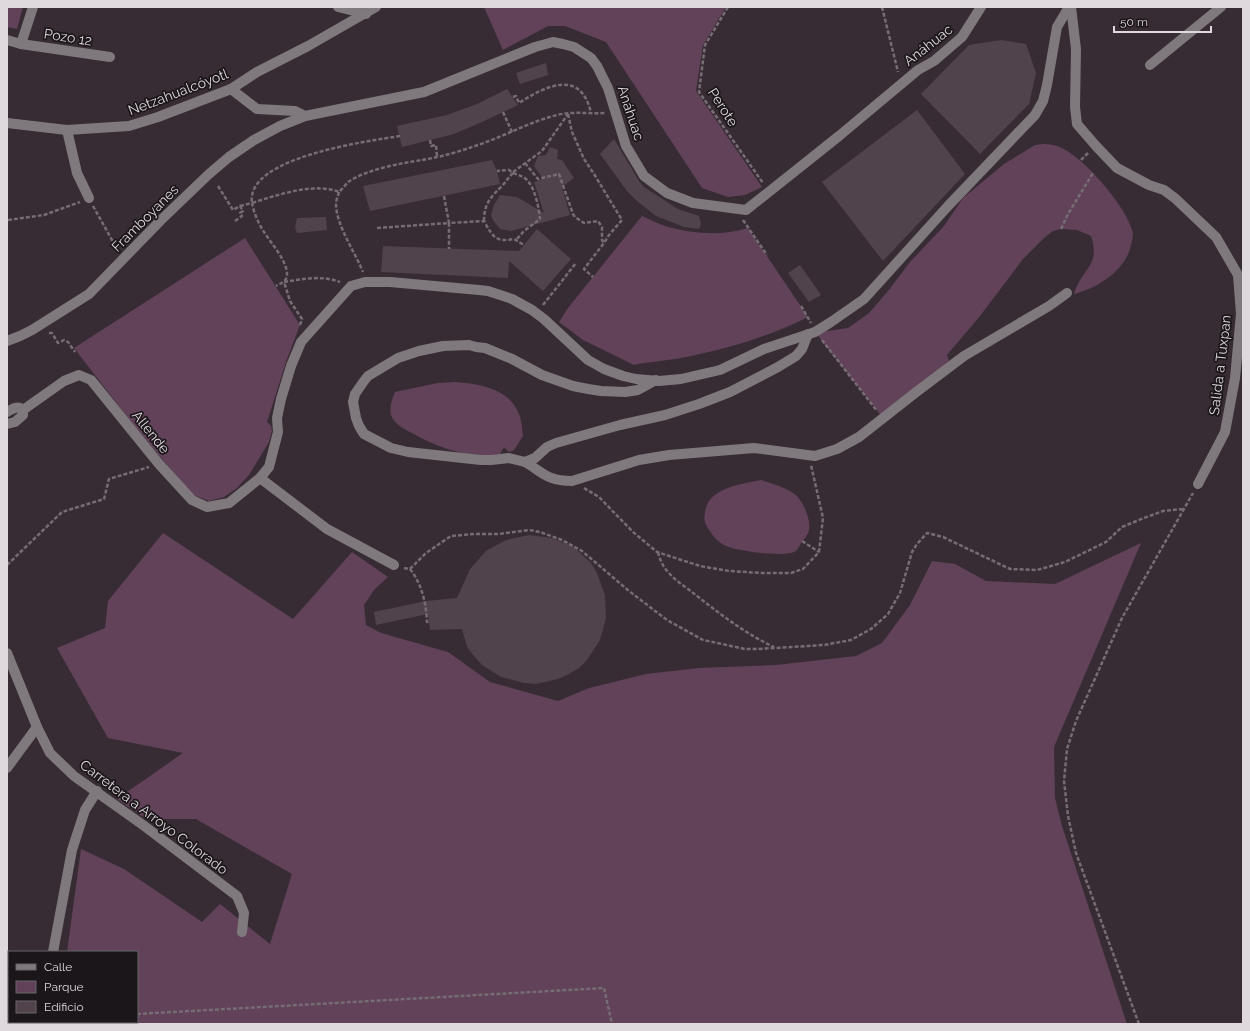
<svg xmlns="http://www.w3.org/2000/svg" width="1250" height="1031" font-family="Raleway,sans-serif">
  <rect width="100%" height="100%" fill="#382c34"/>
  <g fill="#614258">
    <polygon points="7,7 23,7 17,29 7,27"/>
    <polygon points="484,7 726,7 703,45 696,91 762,187 745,195 728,197 702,188 606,42 565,26 548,26 503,50"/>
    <path d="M 1044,144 C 1050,144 1056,145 1062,148 C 1085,159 1127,207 1133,233 C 1133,236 1132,241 1131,245 C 1126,270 1098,288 1074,294 C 1082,268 1101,266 1091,236 L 1077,230 L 1061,229 L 1053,231 L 1044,238 L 1023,259 L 980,316 L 947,355 L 949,361 L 883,418 L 815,332 L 828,331 L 848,328 L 869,313 L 888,291 L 910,262 L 944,226 L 963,198 L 1004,164 L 1035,145 Z"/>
    <path d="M 642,216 C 651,220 659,224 668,227 C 694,234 722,236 748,228 L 808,317 C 774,334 737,346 700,354 C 690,356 678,359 667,360 C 655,362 646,362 634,365 L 583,340 L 559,322 L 568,308 Z"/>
    <polygon points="245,238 300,325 287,359 267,422 271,426 272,431 269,442 249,475 237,488 224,497 209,501 191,494 132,423 74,348"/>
    <path d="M 455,382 C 479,384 509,388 519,414 C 522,421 522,429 523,436 L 514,450 L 509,452 L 504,447 L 500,454 C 469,459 438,448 412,433 C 404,429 394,424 391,415 C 389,406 392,400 395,392 L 438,383 Z"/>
    <path d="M 761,480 C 772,484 788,488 797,496 C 804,504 811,520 809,530 C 808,535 804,539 801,543 C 800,545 798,549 796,551 C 787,558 734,551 724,545 C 716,541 710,532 706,525 C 704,520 704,518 705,513 C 707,488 741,484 761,480 Z"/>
    <polygon points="163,533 293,619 352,552 388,577 374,590 364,605 366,625 381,633 448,652 490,682 558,701 589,688 646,674 699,668 776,665 856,656 882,643 910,605 932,561 955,564 986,581 1055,584 1141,543 1054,747 1055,798 1062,826 1127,1024 45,1024 46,1022 137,1022 137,952 67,952 81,849 124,869 202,922 220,904 270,944 292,874 196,819 146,819 117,799 183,753 108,738 57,648 105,628 108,601"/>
  </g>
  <g fill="#50434c">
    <polygon points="1001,40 1026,44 1036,73 1029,104 980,154 921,94 969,45"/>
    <polygon points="546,63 548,75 520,84 516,73"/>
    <polygon points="507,89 518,105 482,122 454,134 402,147 397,126 447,115 477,104"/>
    <polygon points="917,110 965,174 883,261 822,182"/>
    <polygon points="614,139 639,181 644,187 678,209 699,216 701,224 699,229 684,227 656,216 637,201 627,191 600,154"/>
    <polygon points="550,147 558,150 557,159 562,160 574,178 562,187 570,215 511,231 500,229 493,220 491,215 494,205 500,195 517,197 544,213 534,182 543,179 534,166 538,156 546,155"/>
    <polygon points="492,160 497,171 500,184 370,211 363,186"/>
    <polygon points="326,217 327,230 297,233 295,227 297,218"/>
    <polygon points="537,229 571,259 543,291 509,261 508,278 381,272 383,246 519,251"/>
    <polygon points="800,265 821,295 809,302 788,273"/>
    <polygon points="529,535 552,538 574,547 591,563 597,573 605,595 606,618 600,640 587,660 579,668 569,674 558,679 536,684 524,683 501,677 482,665 474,656 467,647 462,629 430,630 428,614 376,625 374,612 426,601 457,598 470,569 486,551 506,540"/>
  </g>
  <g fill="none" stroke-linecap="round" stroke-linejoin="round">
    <g stroke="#766c73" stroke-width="2.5" stroke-dasharray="4 2" stroke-linecap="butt">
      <polyline points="728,7 705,45 699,92 763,183"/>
      <polyline points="882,7 898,72"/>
      <path d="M 513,97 L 516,96 L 519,103 C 547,85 581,69 591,113"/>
      <polyline points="503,112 512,132"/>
      <polyline points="568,114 572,132 584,159 594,174 622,220 609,235 604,243 584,269 593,277"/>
      <path d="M 400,136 C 369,141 245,157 252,203 C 277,195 314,182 339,192 C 342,189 345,186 347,183 C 363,170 402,163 422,160 C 440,157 458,152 475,146 C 503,137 529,122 557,115 C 573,111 589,114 605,113"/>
      <polyline points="430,140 431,146 436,145 437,157"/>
      <polyline points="1081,160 1088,153"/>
      <polyline points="525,163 538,179 559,174 573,214 575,217 584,223 598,221 602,227 602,240 604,243"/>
      <polyline points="513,172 542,151 568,114"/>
      <path d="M 513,173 C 518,175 523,176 527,180 C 535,188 539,208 540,219 L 524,231 L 516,240"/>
      <polyline points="218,186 233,210 240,206 243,211 240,213 242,216 235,221"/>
      <path d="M 339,192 C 338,196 336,200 336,204 C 336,225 355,252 363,272"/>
      <path d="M 444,196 L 449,223 L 484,221 C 492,235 495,243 514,239 L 524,245"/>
      <polyline points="93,206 117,249"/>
      <path d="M 240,206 L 252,203 C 254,213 258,223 264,232 C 270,242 292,266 286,279 C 284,282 280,284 276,286"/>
      <polyline points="8,220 44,215 80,202"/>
      <polyline points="743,220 767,255"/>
      <path d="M 484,221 C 484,203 491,197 503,185 C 506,181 509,177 513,173 L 509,170 L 497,171"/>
      <polyline points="377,228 449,223 449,249"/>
      <polyline points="1061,229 1068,214 1093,173"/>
      <polyline points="543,305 576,263"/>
      <polyline points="801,306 811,323"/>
      <path d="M 300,325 L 302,319 L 290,301 L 284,282 C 303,279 322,275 340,282"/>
      <polyline points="49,333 52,333 58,343 64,340 68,342 75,352"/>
      <polyline points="822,340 877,411"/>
      <polyline points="584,488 599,497 633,532 657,552 700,566 729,571 762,573 791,573 803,569 819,552 823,518 811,465"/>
      <polyline points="802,541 819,552"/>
      <path d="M 658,552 C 660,560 663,567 669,573 C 674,579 681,584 688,589 C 715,610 742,632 774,647"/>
      <polyline points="7,565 62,512 104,499 109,479 149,467"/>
      <polyline points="404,568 410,569 426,553 451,536 474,534 499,534 529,530 540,532 562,540 582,551 629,591 667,620 703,640 745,649 758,649 808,646 824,645 851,640 871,629 888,614 900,593 912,552 917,544 927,533 943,537 1010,569 1037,570 1065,562 1106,542 1122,527 1144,518 1163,511 1183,509"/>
      <path d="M 410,569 C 422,584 426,603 427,622 L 429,621"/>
      <polyline points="7,1006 9,1005"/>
      <polyline points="137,1014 604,988 612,1024"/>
      <polyline points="1139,1024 1076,853 1068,816 1064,781 1067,749 1076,721 1122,618 1193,493"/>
    </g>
    <g stroke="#7f797d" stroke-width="10">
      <polyline points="338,7 366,14"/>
      <polyline points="1071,7 1076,49 1075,107 1077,124 1096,146 1117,168 1149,185 1164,190 1176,199 1216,237 1238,275 1241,314 1235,378 1225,432 1198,484"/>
      <polyline points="7,40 21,44 110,57"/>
      <polyline points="21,44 33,7"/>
      <polyline points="1150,65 1221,7"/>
      <polyline points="231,89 257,109 295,111 305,116"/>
      <polyline points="7,123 67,130 129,126 158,117 231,89 257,72 308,46 376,7"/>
      <polyline points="67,130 77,173 89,198"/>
      <polyline points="7,341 20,336 32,330 89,294 161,220 209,174 229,157 254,140 280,126 305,116 424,92 535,47 553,42 563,44 574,47 591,58 597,66 608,88 626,146 644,176 667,193 693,203 746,210 839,136 918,70 934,61 962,37 981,7"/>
      <polyline points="656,380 638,390 625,392 601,391 588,389 573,386 542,375 512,359 485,348 476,347 469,345 443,346 419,351 398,358 368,376 364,381 355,394 353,402 356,418 359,426 364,434 391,448 408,452 481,460 491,460 509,458 525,462 535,458 547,447 556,443 620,425 665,415 699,404 730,392 778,367 796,356 802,349 808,334"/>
      <path d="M 7,412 C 12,409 18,405 23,410"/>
      <polyline points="7,424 15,422 23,415 23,410 64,381 79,375 91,380 159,464 192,500 207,507 229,503 260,478 269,467 278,432 277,418 281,399 291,366 301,342 351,286 365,282 390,282 479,290 488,291 512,299 532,310 544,319 588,360 604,369 623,376 636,379 659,381 681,379 720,370 764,349 815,332 831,322 864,299 948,206 1035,115 1043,101 1047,85 1057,27 1069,7"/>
      <path d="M 525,462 C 544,473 547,481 572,481 L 639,460 L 669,455 L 754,448 L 815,456 L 837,449 L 859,437 L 915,393 L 964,356 L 1049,306 L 1067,293"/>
      <polyline points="260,478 327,529 394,565"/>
      <polyline points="7,653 37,727 50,753 74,776 143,825 237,896 244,913 242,932"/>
      <polyline points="7,768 37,727"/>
      <polyline points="53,952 72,850 85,810 97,791"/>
      <polyline points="32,1024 32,1022"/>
    </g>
  </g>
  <g text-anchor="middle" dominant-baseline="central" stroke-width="3.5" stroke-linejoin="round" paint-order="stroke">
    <g font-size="14" fill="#dfd8dd" stroke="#1b161a">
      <text transform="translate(68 37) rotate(9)">Pozo 12</text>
      <text transform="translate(928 45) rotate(-38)">Anáhuac</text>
      <text transform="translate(178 92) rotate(-21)">Netzahualcóyotl</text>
      <text transform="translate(723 107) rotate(57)">Perote</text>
      <text transform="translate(631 113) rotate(72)">Anáhuac</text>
      <text transform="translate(145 218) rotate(-45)">Framboyanes</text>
      <text transform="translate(1220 365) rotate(-83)">Salida a Tuxpan</text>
      <text transform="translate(151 432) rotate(51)">Allende</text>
      <text transform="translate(154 817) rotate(37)">Carretera a Arroyo Colorado</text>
    </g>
  </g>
  <rect width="1250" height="1031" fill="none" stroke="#dfd8dd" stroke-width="16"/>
  <rect x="8" y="951" width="130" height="72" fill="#1b161a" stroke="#696468"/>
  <rect x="16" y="964" width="20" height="6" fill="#7f797d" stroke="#696468"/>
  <text x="44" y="971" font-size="12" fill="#dfd8dd">Calle</text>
  <rect x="16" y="981" width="20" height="12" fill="#614258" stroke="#696468"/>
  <text x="44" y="991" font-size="12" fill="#dfd8dd">Parque</text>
  <rect x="16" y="1001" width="20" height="12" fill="#50434c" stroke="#696468"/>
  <text x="44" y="1011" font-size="12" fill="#dfd8dd">Edificio</text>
  <path d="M1114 26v6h97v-6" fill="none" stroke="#dfd8dd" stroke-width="2"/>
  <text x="1120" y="26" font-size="12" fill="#dfd8dd" stroke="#1b161a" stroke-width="3" paint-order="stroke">50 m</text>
</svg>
